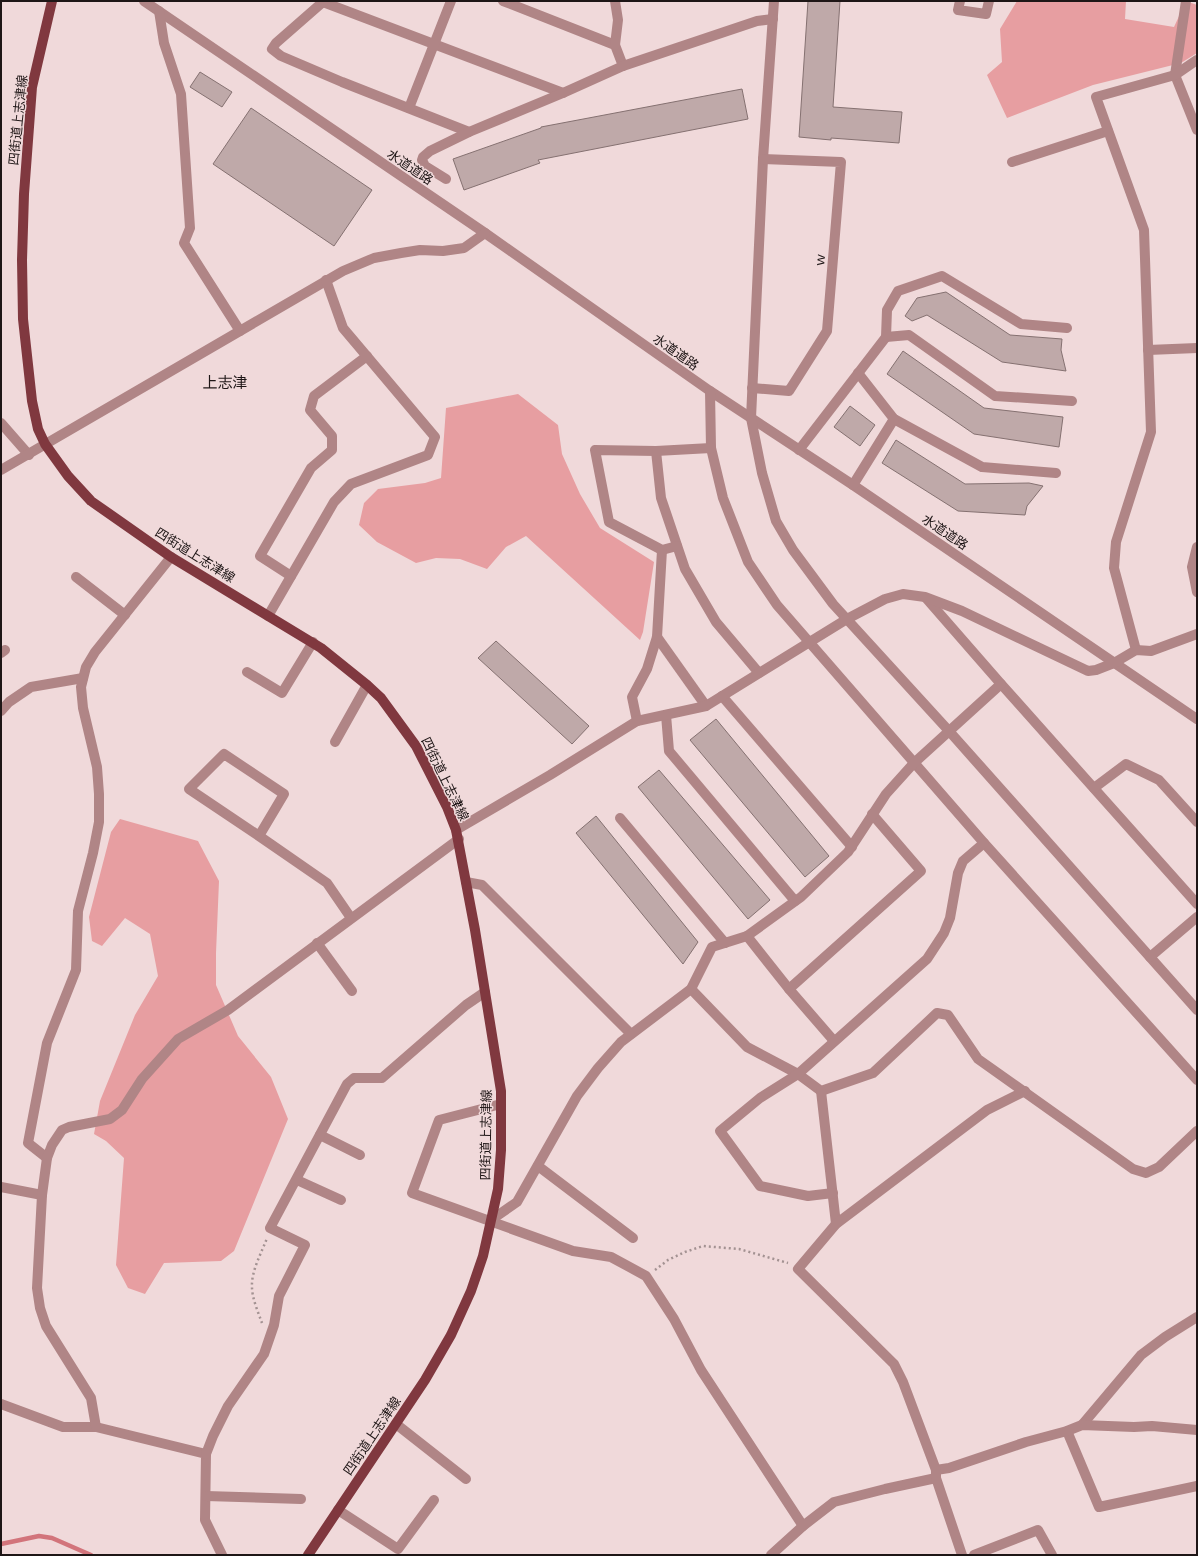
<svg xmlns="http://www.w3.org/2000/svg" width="1198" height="1556" font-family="'DM Sans','Noto Sans JP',sans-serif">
  <rect width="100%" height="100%" fill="#f0d9da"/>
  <g fill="#e79ea1">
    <polygon points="1017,1 1126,1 1125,19 1174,27 1186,1 1197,5 1197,53 1181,63 1093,85 1007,118 987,75 1002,62 1000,29"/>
    <polygon points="518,394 558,425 562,454 580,494 600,528 654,562 643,632 640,640 526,536 506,547 487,569 460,559 436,558 416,563 377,542 359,525 364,503 378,489 425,483 441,478 446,408"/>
    <polygon points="120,819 198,841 219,881 216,953 216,985 238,1036 271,1077 288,1119 234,1251 221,1261 164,1263 145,1294 128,1288 116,1265 124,1158 106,1141 94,1134 100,1101 135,1015 158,976 150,934 125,918 102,946 92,941 89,917 111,832"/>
  </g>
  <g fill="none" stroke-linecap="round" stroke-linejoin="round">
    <polyline stroke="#d2747b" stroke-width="4.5" points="1,1544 39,1536 52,1538 91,1555"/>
  </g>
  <g fill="#bfa9a9" stroke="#857171">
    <polygon points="808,1 840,1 833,107 902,112 899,143 831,138 831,140 799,137"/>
    <polygon points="200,72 232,92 222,107 190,87"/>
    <polygon points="742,89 748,119 538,160 540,163 464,190 453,159 541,128 541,127"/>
    <polygon points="251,108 372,190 334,246 213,164"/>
    <polygon points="946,292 1010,335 1062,339 1061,350 1066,371 1002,362 927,315 912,321 905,316 917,298"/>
    <polygon points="903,351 984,408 1063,417 1059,447 974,434 887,374"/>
    <polygon points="850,406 875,425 860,446 834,427"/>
    <polygon points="896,440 965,484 1029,483 1043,486 1027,506 1025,515 958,511 882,463"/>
    <polygon points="496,641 589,726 572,744 478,658"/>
    <polygon points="716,719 829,856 805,877 690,740"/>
    <polygon points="659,770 770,900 748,919 638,787"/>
    <polygon points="596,816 698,942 683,964 576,833"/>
  </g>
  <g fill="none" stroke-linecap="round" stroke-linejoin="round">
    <g stroke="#a39292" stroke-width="2.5" stroke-dasharray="2 3" stroke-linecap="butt">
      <polyline points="655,1270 668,1260 685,1252 703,1246 739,1249 788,1263"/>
      <path d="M 262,1323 C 258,1312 252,1298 252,1287 C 251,1271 262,1252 267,1238"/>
    </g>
    <g stroke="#b08586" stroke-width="10">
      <polyline points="144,1 485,233 710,391 853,485 1197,719"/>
      <polyline points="324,1 276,43 272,49 281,56 342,82 469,132"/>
      <polyline points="503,1 615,45 623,66"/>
      <polyline points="615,1 618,20 615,45"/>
      <polyline points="774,1 763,159 751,418 762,473 776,521 793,550 833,604 949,731 1197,1010"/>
      <polyline points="960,1 958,10 986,14 989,1"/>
      <polyline points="1186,1 1175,75 1197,130"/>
      <polyline points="323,2 563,93"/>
      <polyline points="159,11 164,43 181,94 190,228 184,243 240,331"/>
      <polyline points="409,108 451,1"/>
      <polyline points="1012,162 1108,131"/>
      <polyline points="446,179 425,166 422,160 423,157 430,151 469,132 563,93 623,66 757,21 773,19"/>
      <polyline points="886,337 909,335 995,396 1072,401"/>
      <polyline points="1148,350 1197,348"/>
      <polyline points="858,373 894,419 982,467 1056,473"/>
      <polyline points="752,388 789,391 827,331 841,162 763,159"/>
      <polyline points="710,391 711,448 723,498 748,562 777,605 984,843 1197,1080"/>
      <polyline points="1,423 29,455"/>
      <polyline points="799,450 886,337 887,310 898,291 942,276 1021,324 1067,328"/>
      <polyline points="656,451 661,498 685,569 716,622 759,673"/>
      <polyline points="1,470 343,271 374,258 401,253 420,250 443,251 464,248 485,233"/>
      <polyline points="853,485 894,419"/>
      <polyline points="677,546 662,550 609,522 595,450 656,451 711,448"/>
      <polyline points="1197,547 1192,567 1197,592"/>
      <polyline points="291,576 260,556 311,468 332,450 332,436 310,410 314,396 367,356"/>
      <polyline points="76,577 125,615"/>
      <polyline points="926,598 1001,684 1197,904"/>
      <polyline points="268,616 334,502 351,484 428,455 435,437 343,328 326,280"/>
      <polyline points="657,637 706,706"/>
      <polyline points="1136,650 1114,568 1116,542 1151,432 1144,230 1096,97 1175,75 1197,60"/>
      <polyline points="1,653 5,650"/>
      <polyline points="247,672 282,693 313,642"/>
      <polyline points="722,696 852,847"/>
      <polyline points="1,711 9,702 31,687 83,678"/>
      <polyline points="666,715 669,751 795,901"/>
      <polyline points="637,721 632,697 647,669 657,637 662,550"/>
      <polyline points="335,742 367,685"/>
      <polyline points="1094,788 1126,764 1159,780 1197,822"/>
      <polyline points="620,818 725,943"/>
      <polyline points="456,830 550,775 637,721 706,706 847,619 885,599 903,594 925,597 962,611 1088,671 1096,670 1114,663 1136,650 1151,651 1197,634"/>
      <polyline points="259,836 284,794 224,754 189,789 259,836 327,883 351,918"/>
      <polyline points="466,882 482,885 631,1034"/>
      <polyline points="747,936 789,989 834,1041"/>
      <polyline points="317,943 352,991"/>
      <polyline points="1150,957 1197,917"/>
      <polyline points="691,989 747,1047 798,1074 821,1091 873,1073 937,1013 948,1015 978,1059 1133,1169 1146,1173 1159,1167 1197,1131"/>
      <polyline points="789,989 921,871 872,814"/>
      <polyline points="821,1091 836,1224"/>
      <polyline points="501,1104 439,1120 412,1193 573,1251 611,1257 646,1276 674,1319 701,1370 803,1526"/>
      <polyline points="320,1135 360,1155"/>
      <polyline points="47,1158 28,1143 47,1043 76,970 78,911 93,853 99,822 99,794 97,767 83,708 81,687 86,667 95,652 171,557"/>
      <polyline points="538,1166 633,1238"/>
      <polyline points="297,1180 341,1200"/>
      <polyline points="1,1187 42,1195"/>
      <polyline points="833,1193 808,1196 760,1186 720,1131 760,1098 798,1074 927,959 944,933 950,918 958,873 963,861 984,843"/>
      <polyline points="491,1220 517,1202 577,1096 598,1068 621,1042 691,989 712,947 747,936 801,897 848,852 886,794 914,763 1001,684"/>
      <polyline points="1,1404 63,1427 96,1427 206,1454 205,1520 222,1555"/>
      <polyline points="396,1424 466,1479"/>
      <polyline points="1082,1425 1141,1355 1165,1337 1197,1317"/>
      <polyline points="96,1427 91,1398 46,1326 40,1308 37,1288 42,1195 47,1158 52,1145 62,1130 69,1127 110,1119 122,1110 142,1079 178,1039 228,1010 459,839"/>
      <polyline points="1067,1431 1099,1507 1197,1486"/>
      <polyline points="206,1454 213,1436 228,1406 264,1354 274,1325 279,1296 305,1245 270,1228 347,1084 354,1078 382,1078 466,1005 485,992"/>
      <polyline points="936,1470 949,1468 1026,1442 1067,1431 1082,1425 1134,1427 1152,1426 1197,1430"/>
      <polyline points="206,1496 301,1499"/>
      <polyline points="338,1510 398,1549 434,1500"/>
      <polyline points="771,1555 803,1526 834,1502 885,1489 936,1478"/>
      <polyline points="962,1555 936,1478 936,1470 903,1382 894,1364 798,1269 836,1224 987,1110 1025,1091"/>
      <polyline points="974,1555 1038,1530 1052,1555"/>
    </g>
    <polyline stroke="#80383f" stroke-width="10" points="52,1 32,87 24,194 22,260 23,319 32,401 38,429 45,444 68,476 91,501 171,557 321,648 367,685 381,698 416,746 447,807 456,830 475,930 501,1091 501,1150 498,1189 483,1256 471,1291 451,1335 425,1380 308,1555"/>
  </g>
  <g text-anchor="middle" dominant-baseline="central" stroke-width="3" stroke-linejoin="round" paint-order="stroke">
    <g font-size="13" fill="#1e1616" stroke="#f0d9da">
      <text transform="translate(18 120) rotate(-84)">四街道上志津線</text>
      <text transform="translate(410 167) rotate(34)">水道道路</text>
      <text transform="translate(820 260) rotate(-85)">ｗ</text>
      <text transform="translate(676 352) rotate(35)">水道道路</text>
      <text transform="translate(945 532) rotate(34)">水道道路</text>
      <text transform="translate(195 555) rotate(32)">四街道上志津線</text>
      <text transform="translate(445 779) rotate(64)">四街道上志津線</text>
      <text transform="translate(486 1135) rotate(-89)">四街道上志津線</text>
      <text transform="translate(372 1436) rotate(-56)">四街道上志津線</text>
    </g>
    <g font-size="15" fill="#1e1616" stroke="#f0d9da">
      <text x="225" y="383">上志津</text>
    </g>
  </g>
  <rect width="1198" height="1556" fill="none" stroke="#1e1616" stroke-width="4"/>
</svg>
